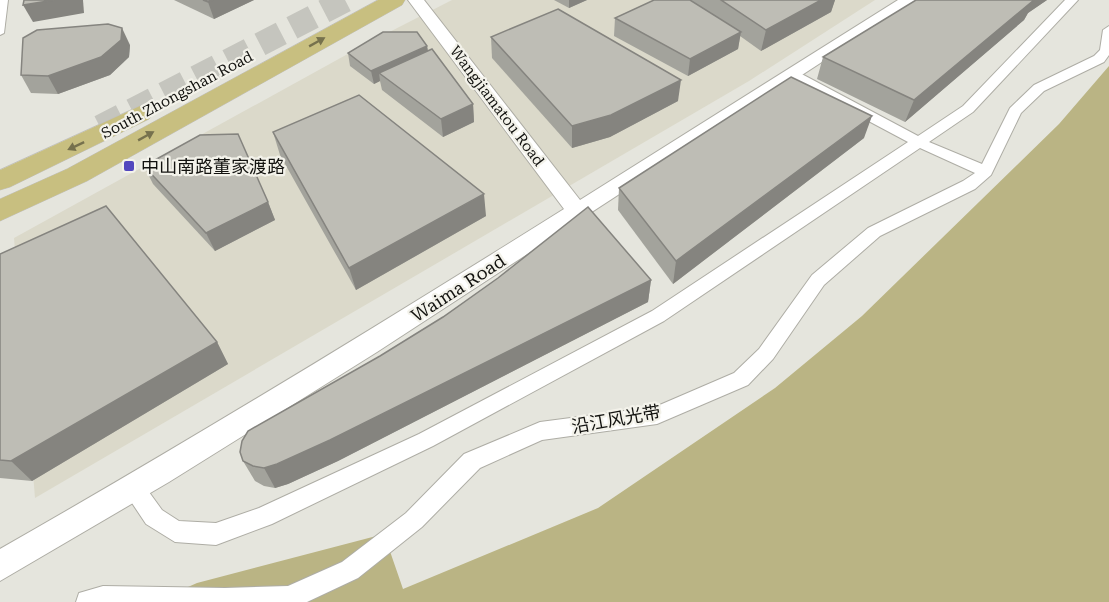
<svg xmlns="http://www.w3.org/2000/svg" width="1109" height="602" font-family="'Roboto Serif','Noto Sans SC',serif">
  <rect width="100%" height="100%" fill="#e5e5dd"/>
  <polygon fill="#dbd9ca" points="452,0 875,0 749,81 35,498 14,238 364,45"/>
  <polygon fill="#bab484" points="1109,66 1109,602 154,602 197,583 384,534 403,589 598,508 775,388 862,316 1059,124"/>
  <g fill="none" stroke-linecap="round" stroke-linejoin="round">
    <polyline stroke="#c5c5be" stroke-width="24" stroke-dasharray="24 12" stroke-linecap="butt" points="100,127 346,0"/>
    <defs>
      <polygon id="service" points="0,0 8,0 4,33 0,35"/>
      <polygon id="pedestrian" points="1065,0 1078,0 973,112 929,142 982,164 1010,108 1034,85 1094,56 1100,50 1103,30 1109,26 1109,55 1104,62 1044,91 1021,113 991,175 975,189 880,236 824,285 773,359 748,385 657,424 542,440 480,468 422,527 358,578 307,602 76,602 79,593 103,586 225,588 288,586 342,562 406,513 464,454 540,422 655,407 734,373 759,349 812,275 868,228 963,181 975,173 920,148 664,321 433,446 272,524 216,545 175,542 146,524 122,488 125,481 133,478 141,481 162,510 179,521 216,523 259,508 419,434 652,311 908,142 786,77 784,74 786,71 796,71 918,136 963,106"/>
      <path id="minor" d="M 408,0 L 424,0 L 580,200 L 898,0 L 917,0 L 377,352 L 169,482 L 0,581 L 0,549 C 191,440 378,326 564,209 Z"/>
      <g id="primary">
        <polygon points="378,0 405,0 402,5 87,181 0,221 0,199 67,169"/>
        <polygon points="140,106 149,109 153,114 149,119 10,187 0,190 0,170"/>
      </g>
    </defs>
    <use href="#service" stroke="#aeada5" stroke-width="2"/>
    <use href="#pedestrian" stroke="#aeada5" stroke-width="2"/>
    <use href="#minor" stroke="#aeada5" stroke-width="2"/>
    <use href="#primary" stroke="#c1c1c1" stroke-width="1"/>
    <use href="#service" fill="#fff" fill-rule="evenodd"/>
    <use href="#pedestrian" fill="#fff" fill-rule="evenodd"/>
    <use href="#minor" fill="#fff" fill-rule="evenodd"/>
    <use href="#primary" fill="#c8bf80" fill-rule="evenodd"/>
  </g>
  <g fill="#a3a39c">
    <polygon points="174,0 254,0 214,19"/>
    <polygon points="554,0 587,0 569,8"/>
    <polygon points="654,0 835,0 831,12 761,51 740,36 738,49 688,76 614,36 615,18"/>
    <polygon points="916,0 1047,0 1028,13 1024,20 905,122 817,79 823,57"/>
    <polygon points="491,37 678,101 610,137 572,148 492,58"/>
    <polygon points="130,45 129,57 110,75 58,94 31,93 21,75"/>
    <polygon points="427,46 428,51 473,104 474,122 443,137 382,90 380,81 374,84 350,66 348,53"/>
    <polygon points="273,132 486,216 356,290 280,155"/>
    <polygon points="864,138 673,284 618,210 619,188"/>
    <polygon points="144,166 268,202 275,220 215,251 153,184"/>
    <polygon points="0,254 217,342 228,364 32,481 0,478"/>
    <polygon points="651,280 648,302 338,461 288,484 275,488 264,486 255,481 243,461"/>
  </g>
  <g fill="#85847f">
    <polygon points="54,0 83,0 84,13 33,22 23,5"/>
    <polygon points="213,0 254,0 214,19 208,2"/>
    <polygon points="569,0 587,0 569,8"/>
    <polygon points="821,0 835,0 831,12 761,51 766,30"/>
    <polygon points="1032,0 1047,0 1028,13 1024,20 905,122 914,100"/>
    <polygon points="122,28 130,45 129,57 110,75 58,94 48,76"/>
    <polygon points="741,32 738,49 688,76 690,59"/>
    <polygon points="427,46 429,58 379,73 380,81 374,84 371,71"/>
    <polygon points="681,80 678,101 610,137 572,148 572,126"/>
    <polygon points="473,104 474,122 443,137 441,119"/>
    <polygon points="872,116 864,138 673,284 676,261"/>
    <polygon points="484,194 486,216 356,290 349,268"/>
    <polygon points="268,202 275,220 215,251 206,233"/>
    <polygon points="651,280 648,302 338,461 288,484 275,488 264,468"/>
    <polygon points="217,342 228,364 32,481 11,461"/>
  </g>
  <g fill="#bebdb5" stroke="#85847f" stroke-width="1.5">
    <polygon points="24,0 54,0 23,5"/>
    <polygon points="203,0 213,0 208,2"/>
    <polygon points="654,0 690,0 741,32 690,59 615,18"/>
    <polygon points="721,0 821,0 766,30"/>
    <polygon points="916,0 1034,0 914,100 823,57"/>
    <polygon points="558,9 681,80 611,115 572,126 491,37"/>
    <polygon points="108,24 122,28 121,40 101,57 48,76 21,75 23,38 37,30"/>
    <polygon points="383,32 417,32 427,46 371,71 348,53"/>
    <polygon points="432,49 473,104 441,119 379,73"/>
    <polygon points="791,77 872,116 676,261 619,188"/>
    <polygon points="359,95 484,194 349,268 273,132"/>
    <polygon points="238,134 268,202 206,233 144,166 200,135"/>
    <polygon points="106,206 217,342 11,461 0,460 0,254"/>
    <polygon points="588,207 651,280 330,440 277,464 264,468 253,466 243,461 240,452 242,441 248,431 380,356 443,317 498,278"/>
  </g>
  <defs><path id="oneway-solid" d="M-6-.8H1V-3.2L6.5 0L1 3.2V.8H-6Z" transform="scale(1.5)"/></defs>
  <g fill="#76714d">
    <use href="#oneway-solid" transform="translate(317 42) rotate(-29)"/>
    <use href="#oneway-solid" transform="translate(146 136) rotate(-29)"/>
    <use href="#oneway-solid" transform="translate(76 146) rotate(155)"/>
  </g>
  <rect fill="#5247be" stroke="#f3f2ea" stroke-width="2" x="123" y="160" width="12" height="12" rx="3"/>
  <g text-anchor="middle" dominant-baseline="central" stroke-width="4.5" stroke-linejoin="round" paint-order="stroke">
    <g font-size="15" fill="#12120f" stroke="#f3f2ea">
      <text transform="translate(177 95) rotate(-28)">South Zhongshan Road</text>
      <text transform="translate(497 106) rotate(53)">Wangjiamatou Road</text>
    </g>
    <g font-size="18" fill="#12120f" stroke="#f3f2ea" text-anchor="start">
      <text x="141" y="166">中山南路董家渡路</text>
    </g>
    <g font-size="18" fill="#12120f" stroke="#f3f2ea">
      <text transform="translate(458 288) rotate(-33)">Waima Road</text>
      <text transform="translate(616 419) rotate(-10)">沿江风光带</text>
    </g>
  </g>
</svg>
